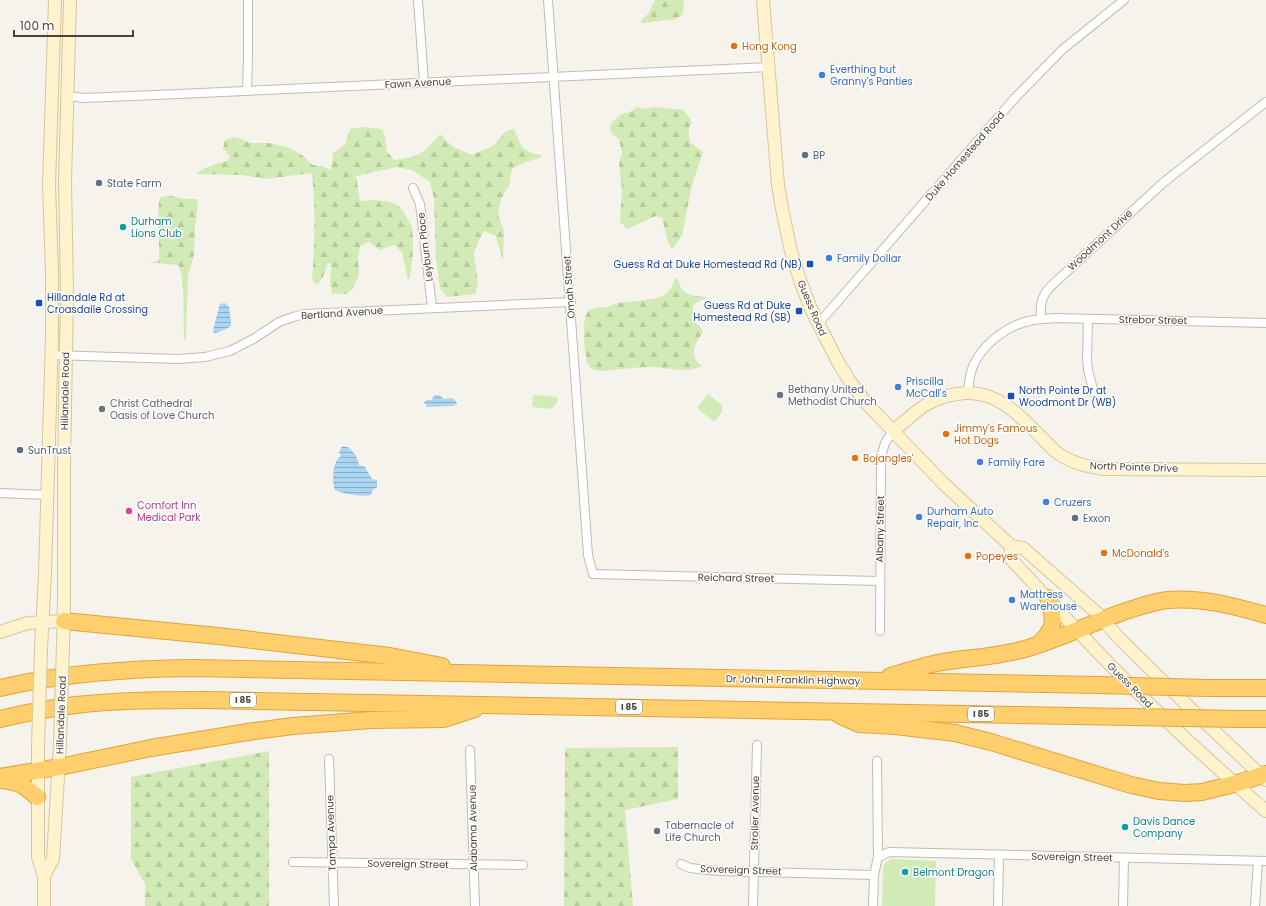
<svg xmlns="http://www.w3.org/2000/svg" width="1266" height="906" font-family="Poppins,sans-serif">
  <defs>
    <pattern id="forest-firs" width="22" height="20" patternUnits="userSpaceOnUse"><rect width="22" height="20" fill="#d2eab5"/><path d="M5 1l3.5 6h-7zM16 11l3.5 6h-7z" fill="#b6ca9c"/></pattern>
    <pattern id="water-rules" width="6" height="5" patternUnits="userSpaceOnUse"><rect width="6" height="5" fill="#a9d4f2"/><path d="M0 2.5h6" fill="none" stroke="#8caec5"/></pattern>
  </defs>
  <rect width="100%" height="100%" fill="#f6f3ec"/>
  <g fill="url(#forest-firs)">
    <polygon points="655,0 684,0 683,14 676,19 643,23 641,20 648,14"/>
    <path d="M 637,107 L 645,109 L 654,107 L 684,110 L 692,122 C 687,127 689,136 690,142 L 703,152 L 692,185 L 682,235 L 672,250 L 667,239 L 662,218 L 656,216 L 627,229 L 620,221 L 622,190 L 619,164 L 622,152 L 619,139 L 612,134 L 610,127 L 612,122 L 621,114 L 630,112 Z"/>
    <path d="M 363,127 L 381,129 L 385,136 L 387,151 L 394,160 C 420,157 423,154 440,134 L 453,147 L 472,155 L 493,146 L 506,131 L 514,129 C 521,147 522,152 542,155 L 540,158 L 526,162 L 512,169 L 509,185 L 501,199 L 498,214 L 504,231 L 503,261 L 496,236 L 484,231 L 480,238 L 474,253 L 478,284 L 475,294 L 447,297 L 440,288 L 436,260 L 434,199 L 430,182 L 412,170 L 397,167 L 356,176 L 360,201 C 370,200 387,199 397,205 C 402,208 410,222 412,228 C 414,240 413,271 408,281 L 402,252 L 394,245 L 380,250 L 369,242 L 360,246 L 358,258 L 359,274 L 353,289 L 346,294 L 332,294 L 330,283 L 331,265 L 328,262 L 323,277 L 317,285 L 312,280 C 314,255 315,230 314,204 C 313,194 314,183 311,173 L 266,179 L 242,175 L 196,174 C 205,166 216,164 227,161 L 230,156 L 223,149 L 225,140 L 235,137 L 251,143 L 271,143 L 292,149 L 303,156 L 313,165 L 322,166 L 331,170 L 333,153 L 345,145 L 350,129 Z"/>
    <path d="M 172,196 L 184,199 L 197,199 L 198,206 L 195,227 L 194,255 L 188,276 L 186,338 L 184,341 C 183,325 186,277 178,265 L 146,262 L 154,262 L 159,259 C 160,238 156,217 160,197 Z"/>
    <path d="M 676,277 C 679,280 679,285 682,289 C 688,297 699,296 708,297 L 694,304 C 692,310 691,318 697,324 C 700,328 702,327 703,333 C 694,343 689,357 702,366 C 687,374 667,367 650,367 C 634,367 617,370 601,371 C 591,370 587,366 586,356 C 584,345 582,322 587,313 C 591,306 601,308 607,307 C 611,306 615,303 619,303 C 634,300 654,302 667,293 C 671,290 674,281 676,277 Z"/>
    <polygon points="678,747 678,799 625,810 633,906 564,906 565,748"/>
    <polygon points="269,751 269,906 145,906 145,884 131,859 131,777"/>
  </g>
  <g fill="#d2eab5">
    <polygon points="708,394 722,405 722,412 714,422 697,408"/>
    <polygon points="533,395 557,397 557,402 552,409 532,407"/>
    <polygon points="891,859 936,861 935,906 882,906 883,867 886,862"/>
  </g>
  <g fill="url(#water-rules)">
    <polygon points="225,303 229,307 231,322 231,326 228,328 216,333 214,333 213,330 220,304"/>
    <polygon points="435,395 439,395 444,399 452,398 456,401 457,404 453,406 427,407 424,402 426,400 431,400"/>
    <path d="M 343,446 C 351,446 358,457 359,465 L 365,467 L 372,479 L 377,480 L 377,487 L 372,491 L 371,495 C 363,497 343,494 335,490 C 332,481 332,462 341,456 L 339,453 L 341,448 Z"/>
  </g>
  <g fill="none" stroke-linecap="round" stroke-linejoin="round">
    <defs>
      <g id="street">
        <polyline points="418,0 424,83"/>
        <polyline points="548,0 588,555 593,574 879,581"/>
        <polyline points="247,91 248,57 248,0"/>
        <polyline points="68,96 84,98 179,94 768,67"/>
        <polyline points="413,188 420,204 432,307"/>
        <path d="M 1041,319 C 1040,305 1041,297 1050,287 L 1164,182 L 1266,102"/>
        <polyline points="1088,319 1087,359 1088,370 1094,393"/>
        <polyline points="818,324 1015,98 1063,49 1124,0"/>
        <polyline points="52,355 178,359 205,357 230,351 255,338 279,322 293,317 305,314 571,302"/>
        <path d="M 968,393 C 969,385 969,377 972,369 C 980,346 1006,326 1029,321 C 1037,319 1046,319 1054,318 L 1266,323"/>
        <polyline points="0,493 47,495"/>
        <polyline points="880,631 881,457 885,443 893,431"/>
        <polyline points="470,750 475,906"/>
        <polyline points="329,759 334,906"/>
        <polyline points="878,857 889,852 1266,861"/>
        <polyline points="293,862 523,865"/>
        <polyline points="681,864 690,868 719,871 874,875"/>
        <polyline points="753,906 757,745"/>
        <polyline points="873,906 874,875 878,857 877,761"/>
        <polyline points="998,906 999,855"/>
        <polyline points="1123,906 1124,858"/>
        <polyline points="1255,906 1258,861"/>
      </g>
      <g id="secondary">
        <polyline points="763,0 778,185 783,214 791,251 800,280 811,309 838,362 849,380 867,404 944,484 1011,546 1023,548 1097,613 1119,638 1193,711 1266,780"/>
        <path d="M 893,431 C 905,422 917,409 929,403 C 940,397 952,394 965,393 C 999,391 1021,417 1043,439 C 1048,444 1053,450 1059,454 C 1072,463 1088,467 1105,469 L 1266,470"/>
        <path d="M 1011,546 L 1010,558 C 1059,611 1107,664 1159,713 C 1193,747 1230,779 1266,811"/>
        <polyline points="0,632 28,623 64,621"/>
        <polyline points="63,645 64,598 64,467 67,294 65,181 70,0"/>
        <polyline points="41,649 45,574 52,337 52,272 49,185 55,0"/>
        <polyline points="38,747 38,857 44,876 44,906"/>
        <polyline points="44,876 53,859 60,743"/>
      </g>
      <g id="highway">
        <polyline points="64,621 218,636 390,656 442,666"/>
        <path d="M 1040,643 C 1056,628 1055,618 1048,598"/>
        <path d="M 890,676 C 906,672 922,666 937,663 C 965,658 994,657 1021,650 C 1058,640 1093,622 1129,610 C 1142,606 1155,601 1168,600 C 1201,597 1234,606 1266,615"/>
        <path d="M 0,688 C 64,673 128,669 193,668 L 1098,685"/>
        <polyline points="1207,688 1266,688"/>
        <polyline points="839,715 859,724 895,726 955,733 991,742 1131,785 1159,791 1185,793 1202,792 1234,784 1266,774"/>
        <path d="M 0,719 C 25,713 50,708 76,705 C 119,700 162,700 205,700 L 1130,717"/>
        <polyline points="1239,719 1266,719"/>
        <polyline points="0,777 59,767 151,748 254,731 293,726 371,720 444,719 475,709"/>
        <path d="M 2,780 C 21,782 23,785 37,797"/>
      </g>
    </defs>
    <use href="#street" stroke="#c2bbae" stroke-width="10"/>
    <use href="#secondary" stroke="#d6c79b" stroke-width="14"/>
    <use href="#highway" stroke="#e0a43c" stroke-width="18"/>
    <use href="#street" stroke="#fff" stroke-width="8"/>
    <use href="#secondary" stroke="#fff3cd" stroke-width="12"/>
    <use href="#highway" stroke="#ffcf6e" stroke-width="16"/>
    <defs>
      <g id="secondary-bridge">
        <polyline points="60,743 63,645"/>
        <polyline points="38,747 41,649"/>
      </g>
      <g id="highway-bridge">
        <polyline points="1098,685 1207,688"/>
        <polyline points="1130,717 1239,719"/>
      </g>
    </defs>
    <use href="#secondary-bridge" stroke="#d6c79b" stroke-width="14" stroke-linecap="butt"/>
    <use href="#highway-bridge" stroke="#e0a43c" stroke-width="18" stroke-linecap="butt"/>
    <use href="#secondary-bridge" stroke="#fff3cd" stroke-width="12"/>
    <use href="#highway-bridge" stroke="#ffcf6e" stroke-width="16"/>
  </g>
  <g fill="#e8710a" stroke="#fff" stroke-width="1.5">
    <circle cx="734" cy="46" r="4"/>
    <circle cx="946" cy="434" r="4"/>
    <circle cx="855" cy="458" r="4"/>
    <circle cx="1104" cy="553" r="4"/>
    <circle cx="968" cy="556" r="4"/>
  </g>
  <g fill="#3f7fe0" stroke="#fff" stroke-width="1.5">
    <circle cx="822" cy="75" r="4"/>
    <circle cx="829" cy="258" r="4"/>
    <circle cx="898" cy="387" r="4"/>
    <circle cx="980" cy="462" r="4"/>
    <circle cx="1046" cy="502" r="4"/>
    <circle cx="919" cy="517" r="4"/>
    <circle cx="1012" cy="600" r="4"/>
  </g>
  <g fill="#5c6f8a" stroke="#fff" stroke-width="1.5">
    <circle cx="805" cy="155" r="4"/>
    <circle cx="99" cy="183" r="4"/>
    <circle cx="20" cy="450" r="4"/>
    <circle cx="1075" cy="518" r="4"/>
  </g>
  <g fill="#0f9aa8" stroke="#fff" stroke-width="1.5">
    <circle cx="123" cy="227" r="4"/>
    <circle cx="1125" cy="827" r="4"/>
    <circle cx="905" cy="872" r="4"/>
  </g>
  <g fill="#1a4fb4" stroke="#fff" stroke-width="1.5">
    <rect x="806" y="260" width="8" height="8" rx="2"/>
    <rect x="35" y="299" width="8" height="8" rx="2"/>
    <rect x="795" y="307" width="8" height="8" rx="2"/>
    <rect x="1007" y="392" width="8" height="8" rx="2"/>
  </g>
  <g fill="#6b7280" stroke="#fff" stroke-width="1.5">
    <circle cx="780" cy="395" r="4"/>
    <circle cx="102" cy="409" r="4"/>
    <circle cx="657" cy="831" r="4"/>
  </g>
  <circle fill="#d1479c" stroke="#fff" stroke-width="1.5" cx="129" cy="511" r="4"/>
  <g text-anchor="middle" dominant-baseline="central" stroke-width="3" stroke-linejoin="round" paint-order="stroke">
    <g fill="#fff" stroke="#817c74" stroke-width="1">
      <rect x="230" y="693" width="26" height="14" rx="3"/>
      <rect x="616" y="700" width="26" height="14" rx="3"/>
      <rect x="968" y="707" width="26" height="14" rx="3"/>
    </g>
    <g font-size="9" font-weight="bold" fill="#4b4439">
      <text x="243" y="700">I 85</text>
      <text x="629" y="707">I 85</text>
      <text x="981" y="714">I 85</text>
    </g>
    <g font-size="10" fill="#c56008" stroke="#fff" text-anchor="start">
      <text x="742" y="46">Hong Kong</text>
      <text x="954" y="428">Jimmy's Famous<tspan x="954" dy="12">Hot Dogs</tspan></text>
      <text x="863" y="458">Bojangles'</text>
      <text x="1112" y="553">McDonald's</text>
      <text x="976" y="556">Popeyes</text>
    </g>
    <g font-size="10" fill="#366cbe" stroke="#fff" text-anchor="start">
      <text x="830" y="69">Everthing but<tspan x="830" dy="12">Granny's Panties</tspan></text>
      <text x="837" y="258">Family Dollar</text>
      <text x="906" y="381">Priscilla<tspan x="906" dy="12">McCall's</tspan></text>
      <text x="988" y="462">Family Fare</text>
      <text x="1054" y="502">Cruzers</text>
      <text x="927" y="511">Durham Auto<tspan x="927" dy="12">Repair, Inc</tspan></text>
      <text x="1020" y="594">Mattress<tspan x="1020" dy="12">Warehouse</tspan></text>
    </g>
    <g font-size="10" fill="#4b4439" stroke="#fff">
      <text transform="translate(418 83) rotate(-3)">Fawn Avenue</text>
      <text transform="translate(965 156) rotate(-49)">Duke Homestead Road</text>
      <text transform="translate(1100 240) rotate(-43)">Woodmont Drive</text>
      <text transform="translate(425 247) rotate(-97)">Leyburn Place</text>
      <text transform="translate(569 287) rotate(-94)">Omah Street</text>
      <text transform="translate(812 308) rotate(67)">Guess Road</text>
      <text transform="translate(342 313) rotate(-4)">Bertland Avenue</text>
      <text transform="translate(1153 320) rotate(1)">Strebor Street</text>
      <text transform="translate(65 391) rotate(-89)">Hillandale Road</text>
      <text transform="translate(1134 467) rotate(2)">North Pointe Drive</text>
      <text transform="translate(880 529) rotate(-89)">Albany Street</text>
      <text transform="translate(736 578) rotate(1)">Reichard Street</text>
      <text transform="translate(793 680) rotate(1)">Dr John H Franklin Highway</text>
      <text transform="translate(1130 685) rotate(45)">Guess Road</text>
      <text transform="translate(61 715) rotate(-88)">Hillandale Road</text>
      <text transform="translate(755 813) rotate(-89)">Stroller Avenue</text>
      <text transform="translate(473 828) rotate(-91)">Alabama Avenue</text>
      <text transform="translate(331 833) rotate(-92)">Tampa Avenue</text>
      <text transform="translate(1072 857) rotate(1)">Sovereign Street</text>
      <text transform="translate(408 864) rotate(1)">Sovereign Street</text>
      <text transform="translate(741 870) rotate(2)">Sovereign Street</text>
    </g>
    <g font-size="10" fill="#4e5e75" stroke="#fff" text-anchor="start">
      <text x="813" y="155">BP</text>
      <text x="107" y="183">State Farm</text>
      <text x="28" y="450">SunTrust</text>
      <text x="1083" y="518">Exxon</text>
    </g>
    <g font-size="10" fill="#0d838f" stroke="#fff" text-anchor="start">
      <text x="131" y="221">Durham<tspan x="131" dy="12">Lions Club</tspan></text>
      <text x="1133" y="821">Davis Dance<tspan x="1133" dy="12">Company</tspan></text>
      <text x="913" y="872">Belmont Dragon</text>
    </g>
    <g font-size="10" fill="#164399" stroke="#fff" text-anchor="end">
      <text x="802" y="264">Guess Rd at Duke Homestead Rd (NB)</text>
      <text x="47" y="297" text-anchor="start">Hillandale Rd at<tspan x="47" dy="12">Croasdaile Crossing</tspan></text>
      <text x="791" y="305">Guess Rd at Duke<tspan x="791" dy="12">Homestead Rd (SB)</tspan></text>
      <text x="1019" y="390" text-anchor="start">North Pointe Dr at<tspan x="1019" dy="12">Woodmont Dr (WB)</tspan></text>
    </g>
    <g font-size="10" fill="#5b616d" stroke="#fff" text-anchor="start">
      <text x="788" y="389">Bethany United<tspan x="788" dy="12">Methodist Church</tspan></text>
      <text x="110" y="403">Christ Cathedral<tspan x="110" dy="12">Oasis of Love Church</tspan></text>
      <text x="665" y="825">Tabernacle of<tspan x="665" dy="12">Life Church</tspan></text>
    </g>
    <g font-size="10" fill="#b23c85" stroke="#fff" text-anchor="start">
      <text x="137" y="505">Comfort Inn<tspan x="137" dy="12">Medical Park</tspan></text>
    </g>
  </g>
  <path d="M14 30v6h119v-6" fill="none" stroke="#4b4439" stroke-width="2"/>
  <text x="20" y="30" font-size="12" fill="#4b4439" stroke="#ffffff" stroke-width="3" paint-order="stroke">100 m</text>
</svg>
